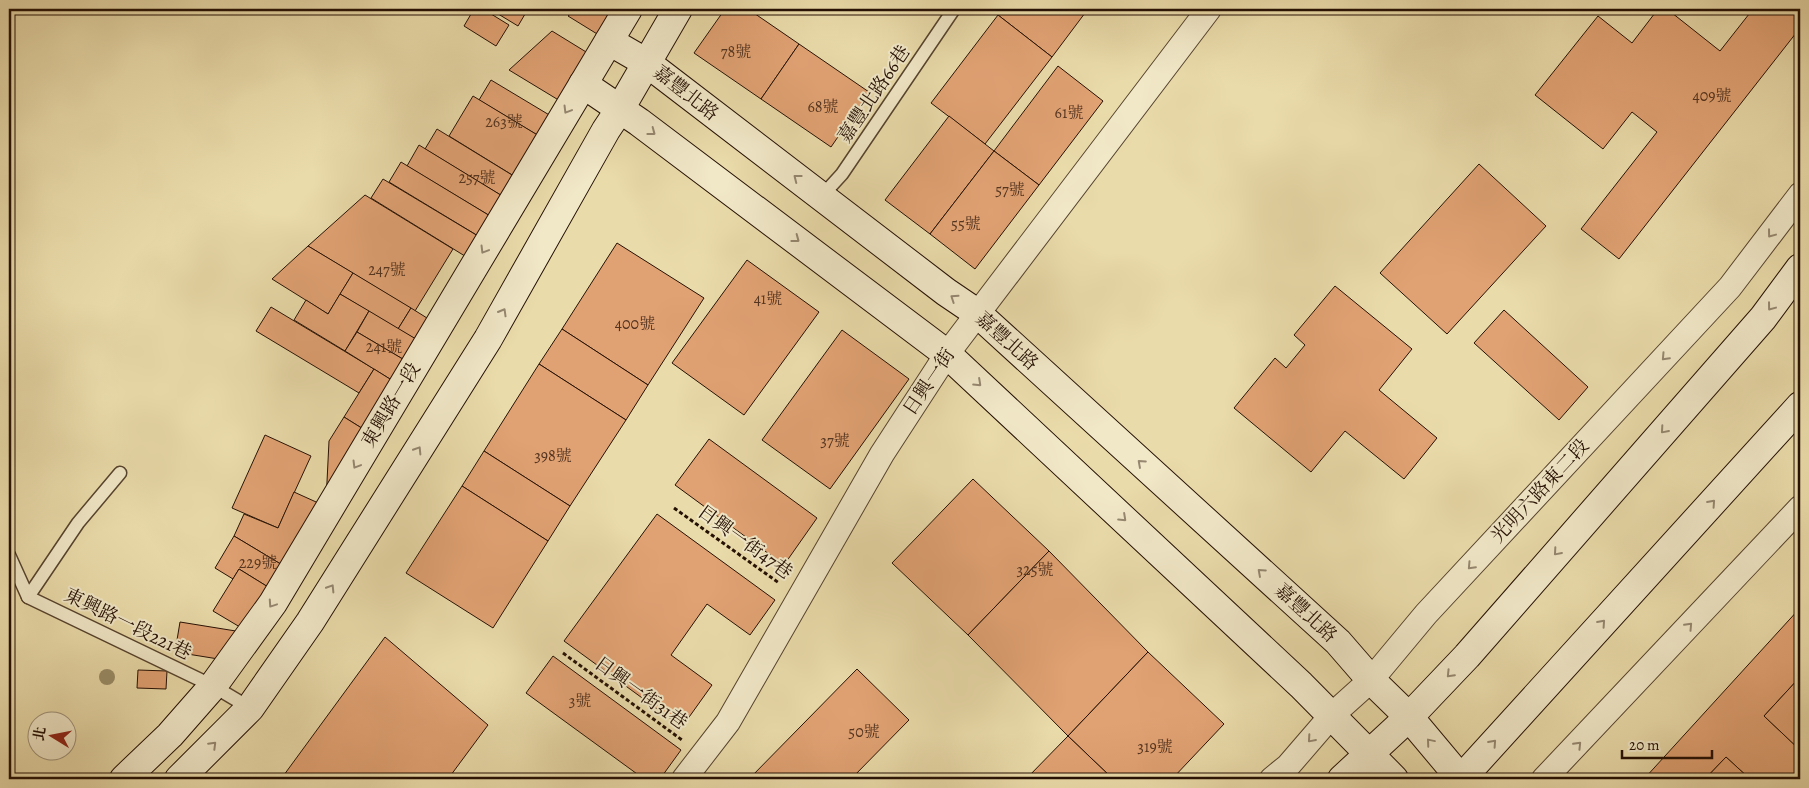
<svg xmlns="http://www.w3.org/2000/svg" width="1809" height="788" font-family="Alegreya,'Noto Serif TC',serif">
  <rect width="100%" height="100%" fill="#eadbaa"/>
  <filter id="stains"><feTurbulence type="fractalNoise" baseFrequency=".004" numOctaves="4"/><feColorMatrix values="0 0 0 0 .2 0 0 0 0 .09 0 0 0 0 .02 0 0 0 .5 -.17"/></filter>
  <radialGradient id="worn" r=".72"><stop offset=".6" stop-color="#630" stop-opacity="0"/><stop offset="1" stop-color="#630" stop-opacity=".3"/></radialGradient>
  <g fill="#e1a273" stroke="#251004">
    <polygon points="474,9 483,9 509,25 496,46 464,26"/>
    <polygon points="490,9 528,9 518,26"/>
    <polygon points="576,9 635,9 615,45 568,16"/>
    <polygon points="725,9 748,9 799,44 761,99 694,53"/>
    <polygon points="1003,9 1088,9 1052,57 998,15"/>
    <polygon points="1658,9 1667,9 1720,51 1753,9 1800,9 1800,28 1619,259 1581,229 1657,132 1632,112 1603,149 1535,95 1598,16 1632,43"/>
    <polygon points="998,15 1052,57 985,144 931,103"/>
    <polygon points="552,31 604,63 575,110 509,70"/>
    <polygon points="799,44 869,92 831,147 761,99"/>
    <polygon points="1058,66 1103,101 1039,185 994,151"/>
    <polygon points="491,80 566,125 554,145 479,100"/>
    <polygon points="473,96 554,145 530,186 449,136"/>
    <polygon points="949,116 994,151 930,234 885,200"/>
    <polygon points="437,129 530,186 517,205 425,149"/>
    <polygon points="419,145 517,205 505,225 407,166"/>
    <polygon points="994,151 1039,185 975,269 930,234"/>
    <polygon points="401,162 505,225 493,245 389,182"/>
    <polygon points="1479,164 1546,226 1447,334 1380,273"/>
    <polygon points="383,179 493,245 481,266 371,198"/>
    <polygon points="365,195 453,249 415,311 308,246"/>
    <polygon points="617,243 704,298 648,385 562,329"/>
    <polygon points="308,246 353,273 328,314 272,279"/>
    <polygon points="747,260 819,312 744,415 672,363"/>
    <polygon points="353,273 411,308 398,329 340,294"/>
    <polygon points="1335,286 1412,349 1379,390 1437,438 1404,479 1345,431 1311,472 1234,408 1275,358 1286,368 1305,345 1294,335"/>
    <polygon points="340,294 369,311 345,351 294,320 306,300 328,314"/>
    <polygon points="271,307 374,369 359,393 256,331"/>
    <polygon points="411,308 443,328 431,348 398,329"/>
    <polygon points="1504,310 1588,387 1559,420 1474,343"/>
    <polygon points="369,311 431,348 418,368 357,332"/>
    <polygon points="562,329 648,385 626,420 539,364"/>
    <polygon points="842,330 909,379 830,489 762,440"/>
    <polygon points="357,332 418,368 406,389 345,351"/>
    <polygon points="539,364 626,420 570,506 484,451"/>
    <polygon points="374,369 406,389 376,437 344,417"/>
    <polygon points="344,417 376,437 326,502 329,441"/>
    <polygon points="265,435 311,456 278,528 232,508"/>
    <polygon points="709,439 817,518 784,565 675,485"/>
    <polygon points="484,451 570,506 548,541 462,486"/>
    <polygon points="973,479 1049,551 968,635 892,563"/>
    <polygon points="462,486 548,541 493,628 406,573"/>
    <polygon points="294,492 325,506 294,572 234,536 244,514 278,528"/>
    <polygon points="657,514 775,600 750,635 707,604 671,655 712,685 682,727 564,641"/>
    <polygon points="234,536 294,572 281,595 239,569 233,579 215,568"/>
    <polygon points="1049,551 1148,652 1068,736 968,635"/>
    <polygon points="239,569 281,595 255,636 213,611"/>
    <polygon points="1800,608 1800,677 1764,716 1800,750 1800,779 1750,779 1726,757 1705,779 1644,779"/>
    <polygon points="180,622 242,632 237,662 175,652"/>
    <polygon points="385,637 488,725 448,779 281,779"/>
    <polygon points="1148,652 1224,724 1172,779 1113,779 1068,736"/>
    <polygon points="553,656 681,750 660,779 644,779 526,693"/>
    <polygon points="857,669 909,720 851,779 749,779"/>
    <polygon points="138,670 167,671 166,689 137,688"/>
    <polygon points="1800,677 1800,750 1764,716"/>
    <polygon points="1068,736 1113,779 1026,779"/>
    <polygon points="1726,757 1750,779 1705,779"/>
  </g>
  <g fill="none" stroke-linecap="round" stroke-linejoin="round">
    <defs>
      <g id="lane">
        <polyline points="821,197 842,174 954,9"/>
        <polyline points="9,555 28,597 213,686 250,708"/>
        <polyline points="28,597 78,523 120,473"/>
      </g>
      <g id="street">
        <polyline points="684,779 728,722 882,454 947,354 1209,9"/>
        <polyline points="1272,779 1288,766 1332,715 1371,680 1426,614 1730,287 1800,195"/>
        <polyline points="1544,779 1800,508"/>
      </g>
      <g id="secondary">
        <polyline points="609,41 647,63 946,292 977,313 1338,642 1371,680 1409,717 1461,779"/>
        <polyline points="583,84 639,122 947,354 1301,685 1394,779"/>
        <polyline points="124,779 170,735 213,686 273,603 628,9"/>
        <polyline points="179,779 250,708 310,622 488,339 606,130 620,109 678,9"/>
        <polyline points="1342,779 1409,717 1467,656 1763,318 1800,268"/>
        <polyline points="1461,779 1800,406"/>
      </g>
    </defs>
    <use href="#lane" stroke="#56432e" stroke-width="15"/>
    <use href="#street" stroke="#56432e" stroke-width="26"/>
    <use href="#secondary" stroke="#251004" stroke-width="30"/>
    <g stroke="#251004" stroke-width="3" stroke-dasharray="4 2.5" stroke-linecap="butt">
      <polyline points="674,508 779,583"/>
      <polyline points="563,653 682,740"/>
    </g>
    <use href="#lane" stroke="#f1e8c8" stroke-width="12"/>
    <use href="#street" stroke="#f1e8c8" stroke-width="24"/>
    <use href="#secondary" stroke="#f1e8c8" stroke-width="28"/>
  </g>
  <circle fill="#9a8d68" cx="107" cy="677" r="8"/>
  <defs><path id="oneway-chevron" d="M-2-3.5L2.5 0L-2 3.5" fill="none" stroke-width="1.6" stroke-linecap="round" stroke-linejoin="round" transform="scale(1.25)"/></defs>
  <g stroke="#958770">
    <use href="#oneway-chevron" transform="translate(567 110) rotate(121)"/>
    <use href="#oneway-chevron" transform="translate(652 132) rotate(37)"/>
    <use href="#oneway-chevron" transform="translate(797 178) rotate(-142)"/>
    <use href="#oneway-chevron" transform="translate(1771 234) rotate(127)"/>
    <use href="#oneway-chevron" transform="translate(796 239) rotate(37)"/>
    <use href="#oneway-chevron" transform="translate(484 250) rotate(121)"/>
    <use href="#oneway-chevron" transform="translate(954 298) rotate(-146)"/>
    <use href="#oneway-chevron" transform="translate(1771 307) rotate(127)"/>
    <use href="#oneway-chevron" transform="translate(503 312) rotate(-60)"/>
    <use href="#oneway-chevron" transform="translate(1665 357) rotate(133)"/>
    <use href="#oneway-chevron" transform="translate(978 383) rotate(43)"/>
    <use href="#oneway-chevron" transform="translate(1664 430) rotate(131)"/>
    <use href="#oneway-chevron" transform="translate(418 450) rotate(-58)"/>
    <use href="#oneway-chevron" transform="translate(1141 463) rotate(-138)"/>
    <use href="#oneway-chevron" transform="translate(356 465) rotate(121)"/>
    <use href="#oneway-chevron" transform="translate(1712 503) rotate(-48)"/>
    <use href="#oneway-chevron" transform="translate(1123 518) rotate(43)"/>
    <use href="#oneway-chevron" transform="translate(1557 552) rotate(131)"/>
    <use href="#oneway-chevron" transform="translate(1471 566) rotate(133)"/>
    <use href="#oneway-chevron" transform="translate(1261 572) rotate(-138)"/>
    <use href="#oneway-chevron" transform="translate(331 588) rotate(-58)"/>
    <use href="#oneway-chevron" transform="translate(272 604) rotate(124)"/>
    <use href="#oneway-chevron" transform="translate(1602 623) rotate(-48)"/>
    <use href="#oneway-chevron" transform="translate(1689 626) rotate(-47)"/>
    <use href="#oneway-chevron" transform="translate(1450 674) rotate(134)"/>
    <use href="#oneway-chevron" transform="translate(1311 739) rotate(131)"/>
    <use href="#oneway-chevron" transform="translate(1430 742) rotate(-130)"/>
    <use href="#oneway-chevron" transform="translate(1493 743) rotate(-48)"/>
    <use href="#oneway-chevron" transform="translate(213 745) rotate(-45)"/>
    <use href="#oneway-chevron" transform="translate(1578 745) rotate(-46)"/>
  </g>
  <g text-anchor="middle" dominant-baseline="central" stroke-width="4" stroke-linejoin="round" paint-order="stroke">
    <g font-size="16" fill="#543420">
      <text x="736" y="52">78號</text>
      <text x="1712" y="96">409號</text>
      <text x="823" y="107">68號</text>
      <text x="1069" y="113">61號</text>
      <text x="504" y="122">263號</text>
      <text x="477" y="178">257號</text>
      <text x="1010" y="190">57號</text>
      <text x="966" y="224">55號</text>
      <text x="387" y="270">247號</text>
      <text x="768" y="299">41號</text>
      <text x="635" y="324">400號</text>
      <text x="384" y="347">241號</text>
      <text x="835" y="441">37號</text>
      <text x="553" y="456">398號</text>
      <text x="258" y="563">229號</text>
      <text x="1035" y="570">325號</text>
      <text x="580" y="701">3號</text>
      <text x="864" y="732">50號</text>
      <text x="1155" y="747">319號</text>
    </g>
    <g font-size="19" fill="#251004" stroke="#f1e8c8">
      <text transform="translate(686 93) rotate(38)">嘉豐北路</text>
      <text transform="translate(874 94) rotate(-56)">嘉豐北路66巷</text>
      <text transform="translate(1007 341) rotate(42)">嘉豐北路</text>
      <text transform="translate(929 382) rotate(-56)">日興一街</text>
      <text transform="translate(391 405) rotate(-59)">東興路一段</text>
      <text transform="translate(1540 491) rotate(-47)">光明六路東二段</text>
      <text transform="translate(745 542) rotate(36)">日興一街47巷</text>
      <text transform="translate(1306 613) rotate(43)">嘉豐北路</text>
      <text transform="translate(128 624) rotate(26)">東興路一段221巷</text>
      <text transform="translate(641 693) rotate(36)">日興一街31巷</text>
    </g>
  </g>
  <rect width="1809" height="788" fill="none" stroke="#eadbaa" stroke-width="30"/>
  <rect x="10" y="10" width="1789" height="768" fill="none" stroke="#251004" stroke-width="2.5"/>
  <rect x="15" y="15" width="1779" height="758" fill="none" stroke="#251004"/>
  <g transform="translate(52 736) rotate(280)"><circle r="24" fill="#f1e8c8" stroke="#9f927a"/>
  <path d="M0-4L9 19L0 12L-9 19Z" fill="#8f2418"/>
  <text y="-8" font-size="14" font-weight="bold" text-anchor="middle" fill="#251004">北</text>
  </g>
  <path d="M1622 750v8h90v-8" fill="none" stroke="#251004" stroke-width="2.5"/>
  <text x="1629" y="750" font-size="15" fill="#251004" stroke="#f1e8c8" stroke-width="4" paint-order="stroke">20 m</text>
  <rect width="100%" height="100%" filter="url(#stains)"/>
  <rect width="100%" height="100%" fill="url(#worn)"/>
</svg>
